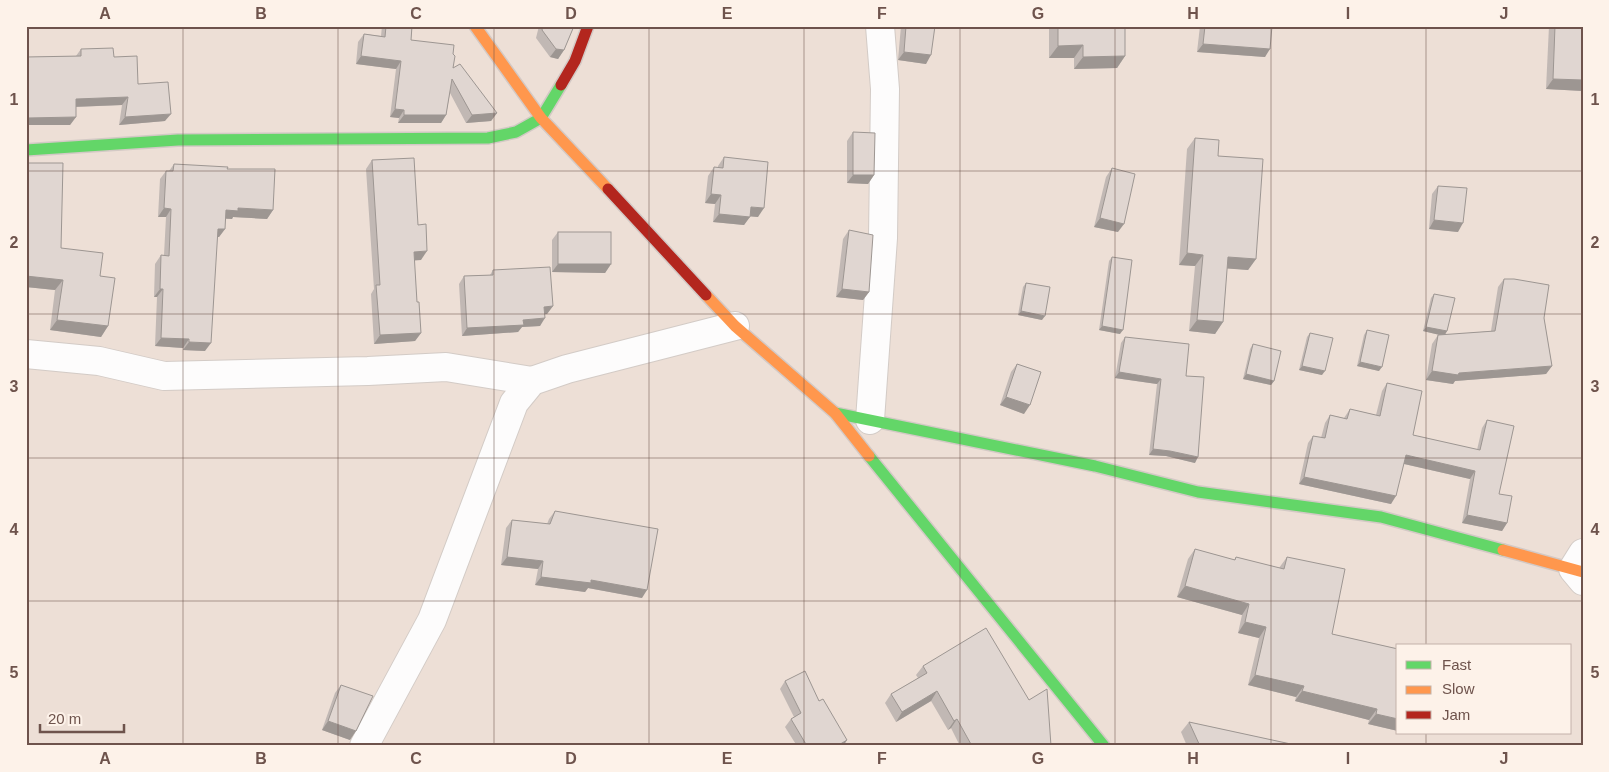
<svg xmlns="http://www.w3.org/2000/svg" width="1609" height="772" font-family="Helvetica,sans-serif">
  <rect width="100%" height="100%" fill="#f4eee8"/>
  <path fill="#eddfd6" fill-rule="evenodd" d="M 26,26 L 1583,26 L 1583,746 L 26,746 ZM 1398,646 L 1570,646 L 1570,733 L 1398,733 Z"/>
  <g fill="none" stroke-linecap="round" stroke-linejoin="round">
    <defs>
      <g id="street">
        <polyline points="26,354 99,361 164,376 368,371 446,367 532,381"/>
        <polyline points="870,420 883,238 885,89 880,26"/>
        <polyline points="1583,553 1573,569 1583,581"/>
        <polyline points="364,746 432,620 514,403 532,381 567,369 735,326"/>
      </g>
      <g id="fast">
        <polyline points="26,150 178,140 488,138 516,132 541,118 561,85"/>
        <polyline points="835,413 1095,466 1198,492 1381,517 1503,550"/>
        <polyline points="869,456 1104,746"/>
      </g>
      <g id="slow">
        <polyline points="475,26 541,118 608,189"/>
        <polyline points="706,295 735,326 835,413 869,456"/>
        <polyline points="1503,550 1583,572"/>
      </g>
      <g id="jam">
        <polyline points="561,85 575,61 588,26"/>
        <polyline points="608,189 706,295"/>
      </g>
    </defs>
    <use href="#street" stroke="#d3cbc6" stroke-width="30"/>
    <use href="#fast" stroke="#d3c9c5" stroke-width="14"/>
    <use href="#slow" stroke="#d3c9c5" stroke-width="14"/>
    <use href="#jam" stroke="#d3c9c5" stroke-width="14"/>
    <use href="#street" stroke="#fdfcfc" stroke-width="28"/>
    <use href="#fast" stroke="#63d668" stroke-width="11"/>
    <use href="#slow" stroke="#ff974d" stroke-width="11"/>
    <use href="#jam" stroke="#b3261e" stroke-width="11"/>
  </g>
  <g fill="#c1b8b4">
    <polygon points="382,26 412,26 411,40 453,54 453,68 497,113 491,121 466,123 450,93 446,115 441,123 398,123 399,118 390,117 396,69 356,64 358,42 364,34 381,36"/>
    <polygon points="539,26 574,26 564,50 558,59 550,57 536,38"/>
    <polygon points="901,26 935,26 926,64 898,60"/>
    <polygon points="1049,26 1125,26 1125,56 1117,68 1074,69 1074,58 1049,58"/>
    <polygon points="1200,26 1272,26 1265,57 1197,52"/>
    <polygon points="1549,26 1583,26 1583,91 1546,89"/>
    <polygon points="81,49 114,57 138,84 165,121 119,125 122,105 76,107 76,117 70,125 26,125 26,57 76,56"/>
    <polygon points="853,132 874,175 868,184 847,183 847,141"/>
    <polygon points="1195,138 1218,156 1256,259 1248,270 1227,268 1223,322 1215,334 1189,331 1195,266 1179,265 1187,149"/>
    <polygon points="724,157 758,217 750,216 744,225 713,222 715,204 705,203 708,176 714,167 718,168 718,166"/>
    <polygon points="372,160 418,225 421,260 414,260 417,302 421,333 415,341 374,344 371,294 374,289 366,169"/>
    <polygon points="26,163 61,248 100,276 108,326 101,337 50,330 55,290 26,287"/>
    <polygon points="174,164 227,169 273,210 267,219 233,217 232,219 225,219 225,229 219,237 217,237 205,351 183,350 183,348 155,346 157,297 154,297 155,264 161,255 164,255 166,217 158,217 160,179 166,171 169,171"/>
    <polygon points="1112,168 1118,232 1094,227 1106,177"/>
    <polygon points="1438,186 1458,232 1429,229 1432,194"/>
    <polygon points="849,230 869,292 863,300 836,297 843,239"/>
    <polygon points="558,232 611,264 605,273 552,272 552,240"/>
    <polygon points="1112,257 1120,334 1099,330 1109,261"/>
    <polygon points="493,270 553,306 547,314 545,314 540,326 522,327 518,332 462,336 459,284 464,276 490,275"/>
    <polygon points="1504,279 1544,318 1552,366 1546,374 1455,381 1453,384 1426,380 1432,344 1438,335 1440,335 1423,331 1431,298 1434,294 1447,331 1445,335 1491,331 1498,287"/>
    <polygon points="1026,283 1042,320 1018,315 1023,287"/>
    <polygon points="1367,330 1379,371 1357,366 1364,335"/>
    <polygon points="1310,333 1322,375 1299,370 1307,337"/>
    <polygon points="1125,337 1186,376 1195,463 1166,456 1149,455 1157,384 1115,378 1121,343"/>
    <polygon points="1253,344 1274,381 1271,385 1243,379 1250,349"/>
    <polygon points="1017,364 1024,414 1000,405 1011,372"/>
    <polygon points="1387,383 1413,435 1477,450 1482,428 1487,420 1499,494 1507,523 1502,531 1462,523 1470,479 1404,464 1391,504 1299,484 1308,443 1313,436 1321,438 1325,423 1330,415 1344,418 1350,409 1376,415 1382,391"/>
    <polygon points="555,511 642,598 588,588 585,592 535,585 538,569 501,565 506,528 512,520 547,524 549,519"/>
    <polygon points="1195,549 1234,560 1236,557 1279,568 1287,557 1332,634 1398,649 1398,731 1368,724 1369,720 1295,701 1296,697 1248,685 1259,638 1238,633 1242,615 1177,597 1188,559"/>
    <polygon points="923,666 1051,746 960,746 951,728 948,730 931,701 896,722 885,703 891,694 918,678 916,675"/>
    <polygon points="785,681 819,701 847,740 843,746 797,746 785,727 791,719 794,717 780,689"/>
    <polygon points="341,685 350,740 322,730 335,693"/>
    <polygon points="1189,722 1300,746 1187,746 1181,732"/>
  </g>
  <g fill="#9d9692">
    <polygon points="1203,44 1270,49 1265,57 1197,52"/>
    <polygon points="1083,45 1074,58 1049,58 1058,46"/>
    <polygon points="556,49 564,50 558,59 550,57"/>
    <polygon points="904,52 931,55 926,64 898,60"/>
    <polygon points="361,56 401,61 396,69 356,64"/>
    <polygon points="1125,56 1117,68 1074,69 1083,57"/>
    <polygon points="1553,79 1583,80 1583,91 1546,89"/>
    <polygon points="128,97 122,105 70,107 76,99"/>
    <polygon points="395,109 404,110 399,118 390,117"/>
    <polygon points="497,113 491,121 466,123 472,115"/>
    <polygon points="171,114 165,121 119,125 125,117"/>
    <polygon points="404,115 446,115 441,123 398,123"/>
    <polygon points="76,117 70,125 26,125 26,119 27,118"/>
    <polygon points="853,175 874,175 868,184 847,183"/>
    <polygon points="711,194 721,195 715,204 705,203"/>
    <polygon points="751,207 764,208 758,217 745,216"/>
    <polygon points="164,208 171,209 166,217 158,217"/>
    <polygon points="238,208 273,210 267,219 233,217 232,219 220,218 226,210"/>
    <polygon points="719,214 750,217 744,225 713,222"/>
    <polygon points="1100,218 1124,224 1118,232 1094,227"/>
    <polygon points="1434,220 1463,223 1458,232 1429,229"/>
    <polygon points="218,229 225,229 219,237 212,237"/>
    <polygon points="427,251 421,260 408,261 414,252"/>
    <polygon points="1187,253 1203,255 1195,266 1179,265"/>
    <polygon points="1228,257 1256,259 1248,270 1220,268"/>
    <polygon points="558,264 611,264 605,273 552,272"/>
    <polygon points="26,276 63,280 55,290 26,287"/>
    <polygon points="160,289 163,289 157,297 154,297"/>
    <polygon points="842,289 869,292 863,300 836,297"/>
    <polygon points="553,306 547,314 539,315 544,307"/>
    <polygon points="1021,311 1045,316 1042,320 1018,315"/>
    <polygon points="545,318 540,326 522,327 518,332 462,336 467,328 523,320"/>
    <polygon points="57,320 108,326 101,337 50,330"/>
    <polygon points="1197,320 1223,322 1215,334 1189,331"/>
    <polygon points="1102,326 1123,330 1120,334 1099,330"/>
    <polygon points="1426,327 1447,331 1444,336 1423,331"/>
    <polygon points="421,333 415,341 374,344 380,335"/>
    <polygon points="161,338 189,339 183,348 155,346"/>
    <polygon points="189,342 211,343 205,351 183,350"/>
    <polygon points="1360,362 1382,367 1379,371 1357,366"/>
    <polygon points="1302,366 1325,371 1322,375 1299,370"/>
    <polygon points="1552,366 1546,374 1455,381 1453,384 1426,380 1432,371 1459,373"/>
    <polygon points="1119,372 1161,379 1157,384 1115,378"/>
    <polygon points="1246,374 1274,381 1271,385 1243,379"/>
    <polygon points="1006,397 1030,405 1024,414 1000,405"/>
    <polygon points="1153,449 1170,451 1198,457 1195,463 1166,456 1149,455"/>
    <polygon points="1406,455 1475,471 1470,479 1400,463"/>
    <polygon points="1304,477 1396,496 1391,504 1299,484"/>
    <polygon points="1467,515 1507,523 1502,531 1462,523"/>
    <polygon points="507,557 543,561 538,569 501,565"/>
    <polygon points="541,577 591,580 647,590 642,598 588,588 585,592 535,585"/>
    <polygon points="1185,586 1249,604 1242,615 1177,597"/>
    <polygon points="1245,622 1266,627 1259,638 1238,633"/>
    <polygon points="1255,675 1304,686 1296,697 1248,685"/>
    <polygon points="937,691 931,701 896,722 902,712"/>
    <polygon points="1302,691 1377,709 1369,720 1295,701"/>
    <polygon points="1376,714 1398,719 1398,731 1368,724"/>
    <polygon points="957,719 951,728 948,730 954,721"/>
    <polygon points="328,721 356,731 350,740 322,730"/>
    <polygon points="847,740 843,746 837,746"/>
  </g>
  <g fill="#e0d6d1" stroke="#9d9692">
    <polygon points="386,26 412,26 411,40 454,45 453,54 455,56 453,68 460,64 497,113 472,115 452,79 446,115 404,115 404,110 395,109 401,61 361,56 364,34 385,37"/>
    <polygon points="543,26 574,26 564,50 556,49 542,30"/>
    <polygon points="906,26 935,26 931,55 904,52"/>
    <polygon points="1058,26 1125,26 1125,56 1083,57 1083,45 1058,46"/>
    <polygon points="1205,26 1272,26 1270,49 1203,44"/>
    <polygon points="1555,26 1583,26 1583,80 1553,79"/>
    <polygon points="113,48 114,57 137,56 138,84 168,82 171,114 125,117 128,97 76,99 76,117 27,118 27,97 26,97 26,57 81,56 81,49"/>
    <polygon points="853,132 875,133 874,175 853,175"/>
    <polygon points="1195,138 1219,140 1218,156 1263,159 1256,259 1228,257 1223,322 1197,320 1203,255 1187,253"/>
    <polygon points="724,157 768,162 764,208 751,207 750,217 719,214 721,195 711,194 714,167 723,168"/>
    <polygon points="414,158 418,225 426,224 427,251 414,252 417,302 419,302 421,333 380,335 376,285 380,285 372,160"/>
    <polygon points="26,163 63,163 61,248 103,253 100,276 115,278 108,326 57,320 63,280 26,276"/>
    <polygon points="174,164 228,167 227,169 275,169 273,210 238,208 238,211 226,210 225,229 218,229 211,343 189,342 189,339 161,338 163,289 160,289 161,255 169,256 171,209 164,208 166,171 173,171"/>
    <polygon points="1112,168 1135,174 1124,224 1100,218"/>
    <polygon points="1438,186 1467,188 1463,223 1434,220"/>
    <polygon points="849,230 873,235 869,292 842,289"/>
    <rect x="558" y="232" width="53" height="32"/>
    <polygon points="1112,257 1132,260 1123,330 1102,326"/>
    <polygon points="550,267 553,306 544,307 545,318 523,320 524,325 467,328 464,276 493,275 493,270"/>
    <polygon points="1504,279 1514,279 1549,285 1544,318 1552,366 1459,373 1458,375 1432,371 1438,335 1495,331"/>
    <polygon points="1026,283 1050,287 1045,316 1021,311"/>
    <polygon points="1434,294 1455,298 1447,331 1426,327"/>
    <polygon points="1367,330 1389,335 1382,367 1360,362"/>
    <polygon points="1310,333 1333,338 1325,371 1302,366"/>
    <polygon points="1125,337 1189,344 1186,376 1204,377 1198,457 1170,451 1153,449 1161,379 1119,372"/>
    <polygon points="1253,344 1281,351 1274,381 1246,374"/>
    <polygon points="1017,364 1041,372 1030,405 1006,397"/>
    <polygon points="1387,383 1422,391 1413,435 1480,450 1487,420 1514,426 1499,494 1512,496 1507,523 1467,515 1475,471 1406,455 1396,496 1304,477 1313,436 1325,438 1330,415 1347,419 1350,409 1380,416"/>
    <polygon points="555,511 658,529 647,590 591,580 591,583 541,577 543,561 507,557 512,520 550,524"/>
    <polygon points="1195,549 1235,560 1236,557 1284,569 1287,557 1345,569 1332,634 1398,649 1398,719 1376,714 1377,709 1302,691 1304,686 1255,675 1266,627 1245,622 1249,604 1185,586"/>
    <polygon points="986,628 1029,700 1047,689 1051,746 972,746 957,719 954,721 937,691 902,712 891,694 927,673 923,666"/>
    <polygon points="805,671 819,701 823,699 847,740 837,746 807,746 791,719 801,713 785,681"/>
    <polygon points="341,685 373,696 356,731 328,721"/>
    <polygon points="1189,722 1300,746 1200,746"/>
  </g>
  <path fill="none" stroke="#6e534c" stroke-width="1" stroke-opacity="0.55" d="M 183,26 L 183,746M 338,26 L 338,746M 494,26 L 494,746M 649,26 L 649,746M 804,26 L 804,746M 960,26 L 960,746M 1115,26 L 1115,746M 1271,26 L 1271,746M 1426,26 L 1426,646M 26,171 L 1583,171M 26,314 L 1583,314M 26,458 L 1583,458M 26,601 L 1583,601M 1426,733 L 1426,746"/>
  <rect width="1609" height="772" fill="none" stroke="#fdf2e9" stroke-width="55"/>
  <rect x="1396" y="644" width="175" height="90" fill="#fdf2e9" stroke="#c4b2aa"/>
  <rect x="1406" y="661" width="25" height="8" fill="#63d668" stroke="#c4b2aa"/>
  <text x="1442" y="670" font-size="15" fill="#6e534c">Fast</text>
  <rect x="1406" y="686" width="25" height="8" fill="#ff974d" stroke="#c4b2aa"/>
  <text x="1442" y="694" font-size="15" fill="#6e534c">Slow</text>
  <rect x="1406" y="711" width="25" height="8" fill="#b3261e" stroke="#c4b2aa"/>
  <text x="1442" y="720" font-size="15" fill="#6e534c">Jam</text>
  <path d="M40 724v8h84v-8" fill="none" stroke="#6e534c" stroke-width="2.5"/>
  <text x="48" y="724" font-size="15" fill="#6e534c" stroke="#fdf2e9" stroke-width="4" paint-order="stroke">20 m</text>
  <rect x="28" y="28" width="1554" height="716" fill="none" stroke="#6e534c" stroke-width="2"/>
  <g font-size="16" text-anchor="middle" font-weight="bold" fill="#6e534c">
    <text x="105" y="19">A</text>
    <text x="261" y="19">B</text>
    <text x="416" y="19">C</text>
    <text x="571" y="19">D</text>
    <text x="727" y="19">E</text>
    <text x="882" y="19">F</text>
    <text x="1038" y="19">G</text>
    <text x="1193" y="19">H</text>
    <text x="1348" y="19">I</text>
    <text x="1504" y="19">J</text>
    <text x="14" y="105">1</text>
    <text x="1595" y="105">1</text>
    <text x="14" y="248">2</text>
    <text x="1595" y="248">2</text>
    <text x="14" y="392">3</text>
    <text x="1595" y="392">3</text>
    <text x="14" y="535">4</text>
    <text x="1595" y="535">4</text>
    <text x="14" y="678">5</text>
    <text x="1595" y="678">5</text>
    <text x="105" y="764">A</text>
    <text x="261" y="764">B</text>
    <text x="416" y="764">C</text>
    <text x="571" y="764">D</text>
    <text x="727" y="764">E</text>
    <text x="882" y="764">F</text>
    <text x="1038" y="764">G</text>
    <text x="1193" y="764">H</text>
    <text x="1348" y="764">I</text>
    <text x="1504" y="764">J</text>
  </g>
</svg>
